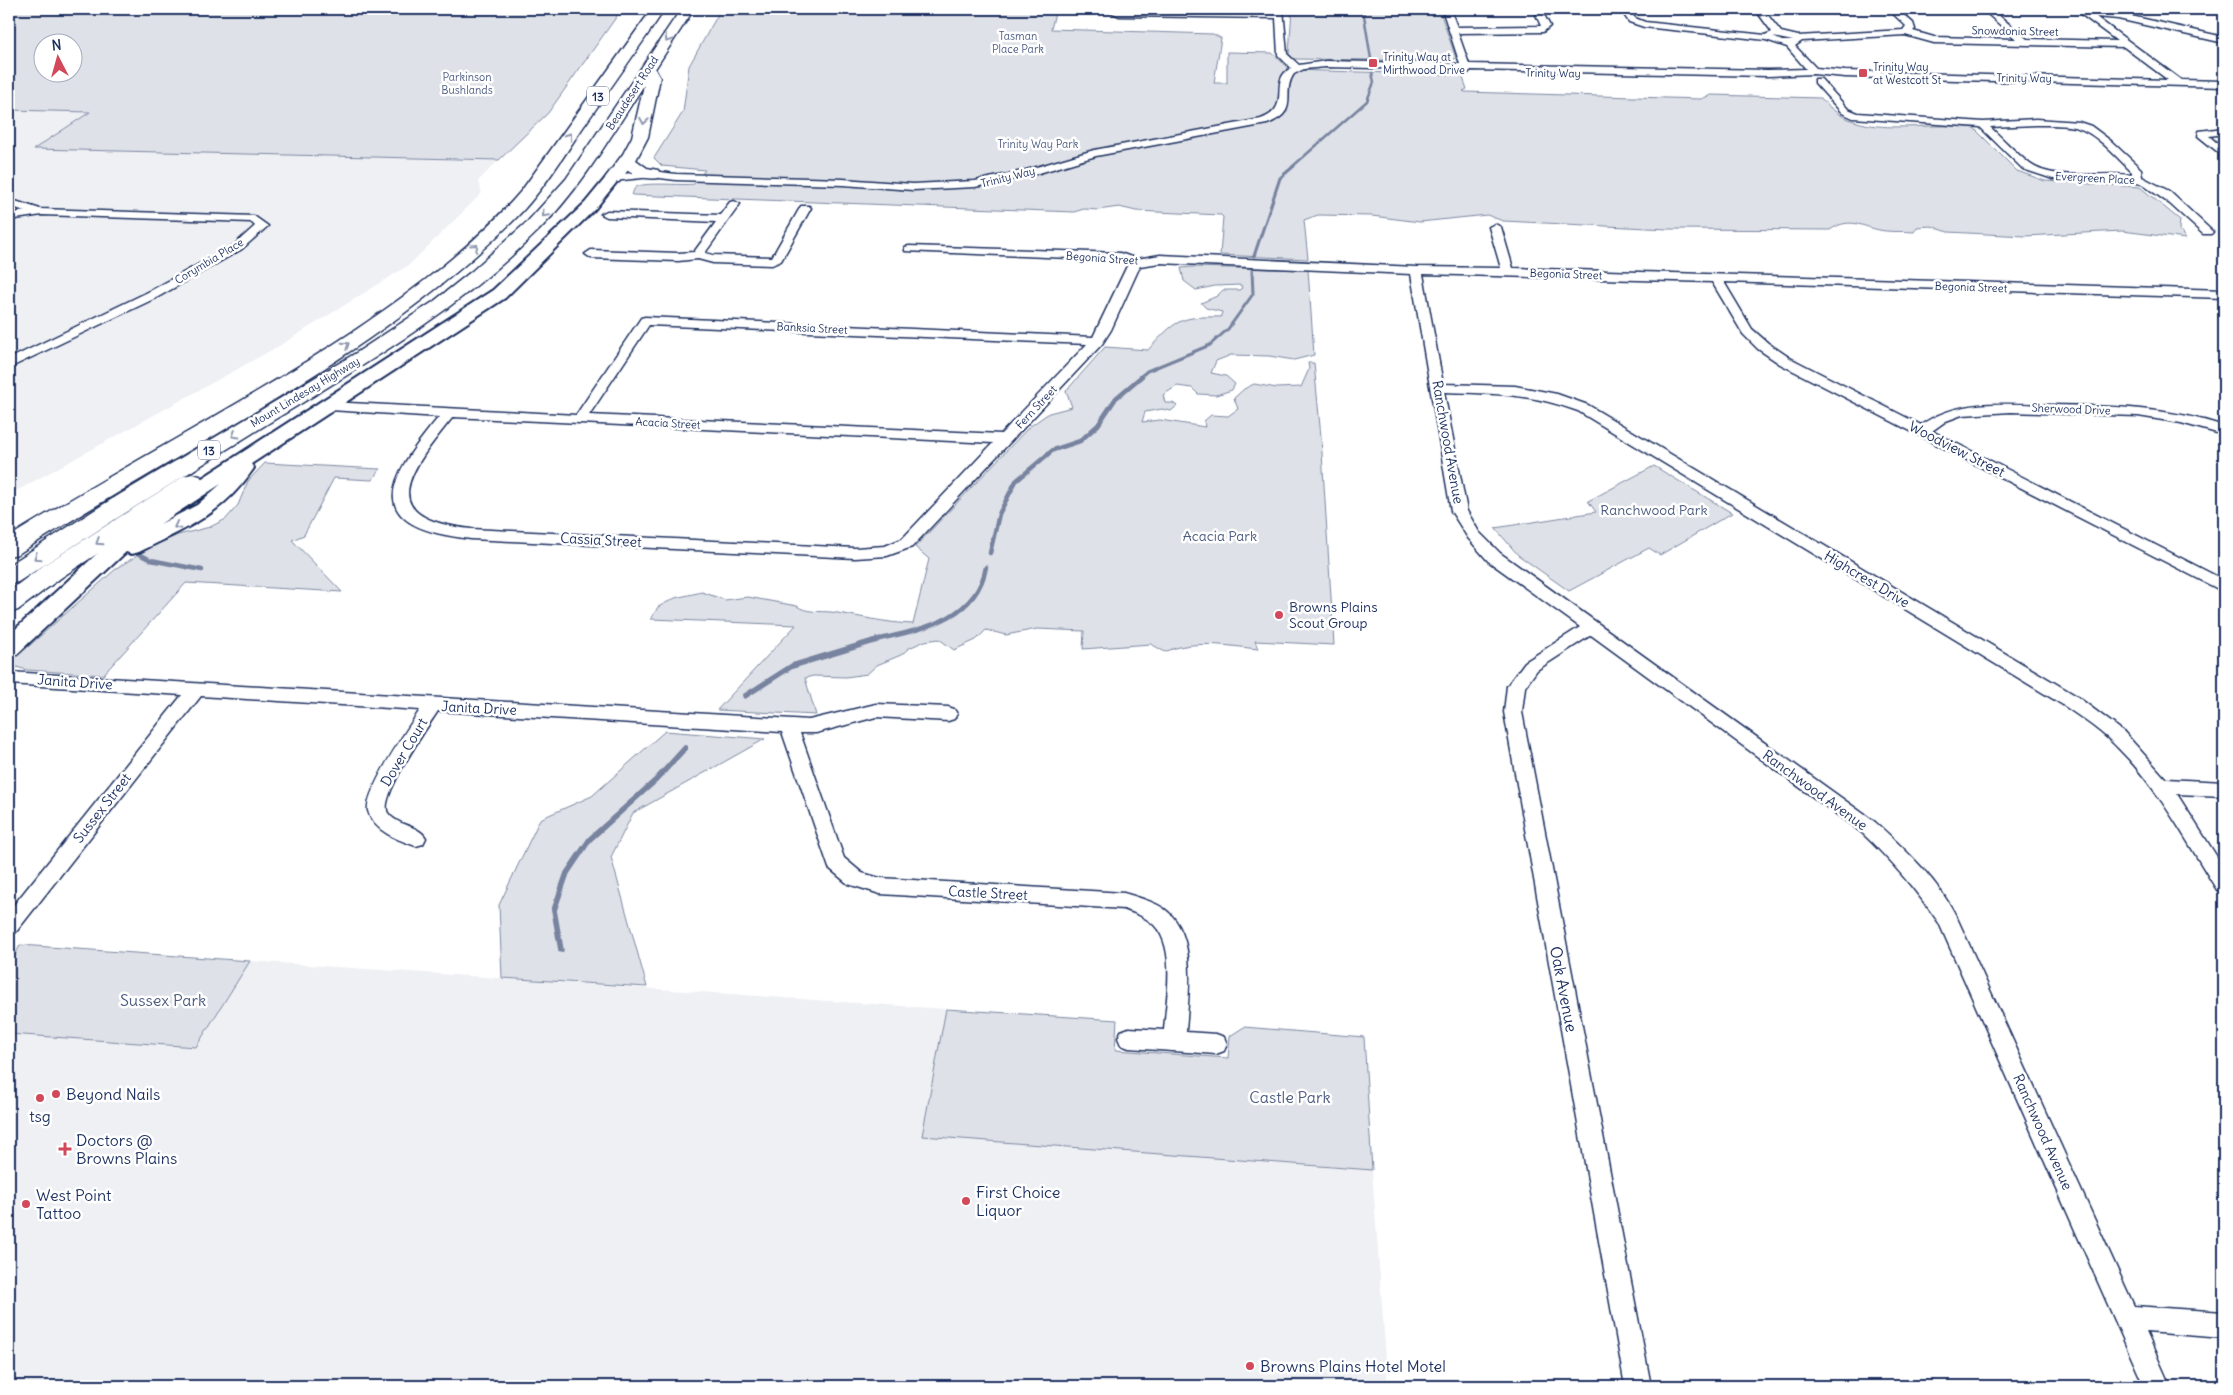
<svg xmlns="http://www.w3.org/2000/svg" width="2233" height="1395" font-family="Delius,sans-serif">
  <rect width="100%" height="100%" fill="#fff"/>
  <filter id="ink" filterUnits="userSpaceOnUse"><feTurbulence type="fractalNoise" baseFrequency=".02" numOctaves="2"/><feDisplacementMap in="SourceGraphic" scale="10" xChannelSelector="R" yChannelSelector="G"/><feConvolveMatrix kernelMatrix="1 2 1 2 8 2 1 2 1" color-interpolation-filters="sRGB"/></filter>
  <g filter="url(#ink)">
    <g fill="#eff0f4">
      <polygon points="9,110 91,112 35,149 499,160 478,181 482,193 409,265 279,346 9,495"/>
      <polygon points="250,961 946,1009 922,1136 1372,1170 1388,1386 9,1386 9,1034 196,1047"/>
    </g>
    <g fill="#dee1e7" stroke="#7c88a2" fill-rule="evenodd">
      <path d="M 9,9 L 622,9 L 548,113 L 499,160 L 34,149 L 90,112 L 9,110 ZM 42,42 L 72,42 L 72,72 L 42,72 Z"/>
      <path d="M 721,9 L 1056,9 L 1051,29 L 1213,34 L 1221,38 L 1214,83 L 1227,83 L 1227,52 L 1272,53 L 1291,70 L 1462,75 L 1467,89 L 1463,91 L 1465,92 L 1701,99 L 1711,95 L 1821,98 C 1858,144 1924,119 1974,128 L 2017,171 L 2045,181 L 2140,187 L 2180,220 L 2179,230 L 2186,239 L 2122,231 L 2025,236 L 1948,232 L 1931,226 L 1917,227 L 1914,232 C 1905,231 1895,232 1886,231 C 1864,229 1852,215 1830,230 L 1668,229 L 1503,221 L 1487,215 L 1420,222 L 1372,216 L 1318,215 L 1304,220 L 1308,259 L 1220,255 L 1223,217 L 1221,215 L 1136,211 L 1119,207 L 1098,210 L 1084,209 L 1074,212 L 632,195 C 633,193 633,190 635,188 C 641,181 683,186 694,184 L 705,170 L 662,166 L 654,158 L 683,112 L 689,66 Z"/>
      <polygon points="1292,9 1439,9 1456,58 1452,61 1294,59 1289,54"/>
      <path d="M 1192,267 L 1308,270 L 1314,355 L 1294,360 L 1269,356 L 1231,355 L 1216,361 L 1211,373 L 1226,376 L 1235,384 L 1232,390 L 1216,395 L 1198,394 L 1192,388 L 1177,386 L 1163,395 L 1165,403 L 1173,403 L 1177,406 L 1171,411 L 1162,409 L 1145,412 L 1142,422 L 1160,420 L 1205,427 L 1204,421 L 1211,415 L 1228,416 L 1238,409 L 1234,398 L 1244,389 L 1254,384 L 1277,388 L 1301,387 L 1309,369 L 1308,363 L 1314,363 L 1321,437 L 1334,645 L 1255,641 L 1258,649 C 1229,646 1192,639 1165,652 L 1151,644 L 1083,649 L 1084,631 L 1037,629 L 1006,635 L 986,630 L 976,640 L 954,650 L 939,639 L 925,641 L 909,648 L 901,655 L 877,665 L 867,674 L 846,677 L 813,676 L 805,678 L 816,715 L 717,710 L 796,625 L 651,619 L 658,607 L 675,598 L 702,592 L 725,600 L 748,597 L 797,606 C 806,613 820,611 831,612 C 859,616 885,623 913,624 L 929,559 L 915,547 L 1029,427 L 1049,413 L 1072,407 L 1066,391 L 1105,347 L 1148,350 C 1176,320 1179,316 1221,317 L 1222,312 L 1206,308 L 1201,303 L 1217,296 L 1223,290 L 1239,290 L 1242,288 L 1241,285 L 1215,286 L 1196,290 L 1184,281 L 1181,268 Z"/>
      <polygon points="265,463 380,469 372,480 334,478 304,535 292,540 342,592 186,583 103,675 27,670 13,666 11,662 118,567 157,544 178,535 210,527 226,519 238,505 248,481"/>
      <polygon points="1654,466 1732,513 1660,555 1649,548 1569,591 1518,555 1495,528 1596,512 1588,501"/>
      <polygon points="665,731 765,739 633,813 611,857 647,987 502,978 499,905 540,819 592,796"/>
      <polygon points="20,945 250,961 196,1047 9,1034 9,968"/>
      <polygon points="946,1009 1117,1020 1115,1050 1228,1058 1230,1036 1244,1027 1364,1037 1372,1170 922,1136"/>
    </g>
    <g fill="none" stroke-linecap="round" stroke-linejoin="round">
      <g stroke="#77839f" stroke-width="2.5">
        <polyline points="1363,9 1371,59"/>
        <polyline points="1292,167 1367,101 1374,82 1372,73"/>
      </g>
      <g stroke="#77839f" stroke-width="3">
        <polyline points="1254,256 1280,178 1294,166"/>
        <polyline points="1140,377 1147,371 1210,345 1228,329 1253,294 1252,270"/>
      </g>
      <g stroke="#77839f" stroke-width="4.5">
        <polyline points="990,553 999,514 1016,481 1053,450 1080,441 1098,425 1116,398 1142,376"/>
        <polyline points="141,555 151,560 202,570"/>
        <path d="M 872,641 C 916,630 976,622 986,567"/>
      </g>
      <g stroke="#77839f" stroke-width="5.5">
        <polyline points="745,696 792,666 877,640"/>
        <polyline points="561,950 554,910 567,873 590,839 656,780 685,748"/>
      </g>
      <defs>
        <g id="street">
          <path d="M 1104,9 L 1275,13 L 1275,9 L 1283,9 L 1287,54 L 1299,65 L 1326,61 L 1460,64 L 1442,9 L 1450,9 L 1457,27 L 1541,26 L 1536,15 L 1540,12 L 1543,13 L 1550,26 L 1543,32 L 1458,33 L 1469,64 L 1768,70 L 1806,69 L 1787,47 L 1766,40 L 1644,27 L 1629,22 L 1620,9 L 1628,9 L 1635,18 L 1645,22 L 1765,35 L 1772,32 L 1755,9 L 1763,9 L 1781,32 L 1798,36 L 1903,30 L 1906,26 L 1888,9 L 1897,9 L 1913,23 L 1915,29 L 1913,31 L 1934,37 L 2016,39 L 1982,9 L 1991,9 L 2027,39 L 2117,41 L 2082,15 L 2081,13 L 2085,10 L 2118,13 L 2224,37 L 2224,43 L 2118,19 L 2096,17 L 2181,80 L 2224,81 L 2224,87 L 1845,77 L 1813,74 L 1768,76 L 1471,70 L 1467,74 L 1462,70 L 1326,67 L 1304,69 L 1294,74 C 1280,94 1302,111 1267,124 L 1096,156 L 1029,176 L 975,187 L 913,190 L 843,185 L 676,180 L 652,177 L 613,181 L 608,178 L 613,175 L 652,171 L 676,174 L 843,179 L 913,184 L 975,181 L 1023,171 L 1094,150 L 1261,119 C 1294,107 1267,81 1291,68 L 1278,55 L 1276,18 L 1119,16 ZM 1905,35 L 1934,43 L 2124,47 L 2168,80 L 1845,71 L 1816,68 L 1795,46 L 1802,41 ZM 1773,37 L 1793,41 L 1782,41 Z"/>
          <path d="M 1815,79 L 1821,79 L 1848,109 L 1858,113 L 1983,122 L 2036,119 L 2079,122 L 2091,126 L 2111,141 L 2141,169 L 2142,177 L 2169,191 L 2213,232 L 2211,234 L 2203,234 L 2170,204 L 2142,184 L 2123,180 L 2053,179 L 2023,169 L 1980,127 L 1853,118 L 1842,113 L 1815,83 ZM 2036,125 C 2051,125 2070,124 2083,130 C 2102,139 2117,158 2132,172 L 2132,175 C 2102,171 2054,182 2030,164 C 2016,153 2003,139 1990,127 Z"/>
          <polygon points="2224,128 2224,134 2209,136 2224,149 2224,157 2198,136 2199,131"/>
          <polygon points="9,199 40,209 254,216 268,226 242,249 158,297 9,368 9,359 150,291 234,245 255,226 251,222 42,215 9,220 9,214 25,211 9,206"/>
          <polygon points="734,201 740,204 705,253 713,255 772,257 801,206 809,206 811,208 781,261 772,265 713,263 698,259 678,261 591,258 585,254 591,250 678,253 694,252 716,222 607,217 601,214 607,211 720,215 730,202"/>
          <path d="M 1495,224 L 1501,227 L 1513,268 L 2224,290 L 2224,298 L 1724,282 L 1752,329 L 1768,343 L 1790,358 L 1921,425 C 1959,398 2006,404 2050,405 C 2110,406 2167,407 2224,426 L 2224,435 L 2181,423 L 2138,416 L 2011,412 L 1962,415 L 1946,421 L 1932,431 L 2224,580 L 2224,592 L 1780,364 L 1758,349 L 1743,334 L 1712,282 L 1423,274 L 1443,384 L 1515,386 L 1557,394 L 1588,405 L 2075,695 L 2124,732 L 2166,779 L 2224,782 L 2224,796 L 2177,794 L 2224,868 L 2224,892 L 2217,890 C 2187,842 2160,790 2119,749 C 2103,732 2082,718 2063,705 L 1578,411 C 1529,393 1496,394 1444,392 L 1467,511 L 1479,532 L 1500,553 L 1875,822 C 1905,849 1939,881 1957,918 L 2134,1306 L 2224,1312 L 2224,1338 L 2146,1332 L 2170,1386 L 2144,1386 L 1939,923 C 1916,890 1891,860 1861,832 L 1591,635 L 1537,670 L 1525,687 L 1522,712 L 1651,1386 L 1625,1386 L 1504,712 L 1507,686 L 1525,662 L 1580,627 L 1488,561 L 1468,538 L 1451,511 L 1411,274 L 1160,263 L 1140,266 L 1111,330 L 1102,344 L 912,547 L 887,556 L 855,558 L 471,539 C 363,527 384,482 439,417 L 330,410 L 323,406 L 330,402 L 576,415 L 641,318 L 645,317 L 1093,337 L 1128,264 L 1118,260 L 905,251 L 905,247 L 909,246 L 1120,253 L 1137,259 L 1160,255 L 1416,267 L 1501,268 L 1489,227 ZM 649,325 L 1087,344 L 1001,434 L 589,415 ZM 453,417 L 993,443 L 902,539 L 885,546 L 855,548 L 471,529 C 371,518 410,470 453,417 Z"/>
          <path d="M 9,672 L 809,720 L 876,704 L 948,707 L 954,709 L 957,714 L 954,719 L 948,721 L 876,717 L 816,733 L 800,733 L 844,858 L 862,873 L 880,878 L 1124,893 C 1137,897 1152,901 1163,908 C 1199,933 1188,995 1186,1032 L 1216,1034 L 1224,1037 L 1227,1044 L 1224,1051 L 1216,1054 L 1129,1048 L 1121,1045 L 1118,1038 L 1121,1031 L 1129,1028 L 1164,1030 C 1166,1001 1177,948 1154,925 C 1146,917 1135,913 1124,909 L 880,894 L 848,884 L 829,868 L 782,732 L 438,711 C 428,726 378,798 388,813 C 397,826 419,825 426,838 L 423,844 L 416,846 C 398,840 373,831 368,811 C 364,792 408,728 420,710 L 201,696 L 16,932 L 9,935 L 9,911 L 182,695 L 9,684 Z"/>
        </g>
        <path id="secondary" d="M 613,174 L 620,178 L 595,209 L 505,298 L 251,464 L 254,468 C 222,515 188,527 139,552 L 132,554 L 126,552 L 17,654 L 9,656 L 9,635 L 101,550 L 142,517 L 493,290 L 585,203 L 608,175 ZM 221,484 L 197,505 L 160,524 Z"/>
        <g id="highway">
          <path d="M 652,9 L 665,9 C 638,49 611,87 584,126 C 562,158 542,192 514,220 C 371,361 185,446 18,554 L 9,556 L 9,537 C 123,466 244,404 357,329 C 416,289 475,245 522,190 Z"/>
          <path d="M 681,9 L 694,9 L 655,69 L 660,78 L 648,137 L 636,160 L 647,168 L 658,170 L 660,174 L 658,178 C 647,180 637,176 628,170 L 619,182 L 607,182 L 605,178 L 623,154 L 632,137 L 644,85 C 612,134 582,187 539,230 C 461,308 366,364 272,421 C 187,474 102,527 18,582 L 9,584 L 9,565 L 104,504 L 356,353 L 433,302 L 472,271 L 528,221 L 566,179 Z"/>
          <polygon points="192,474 200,476 204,481 200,486 62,577 18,610 9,613 9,591 44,565 184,476"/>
        </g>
      </defs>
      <use href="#street" stroke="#1b2f5e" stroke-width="3"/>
      <use href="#secondary" stroke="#1b2f5e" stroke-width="4"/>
      <use href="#highway" stroke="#1b2f5e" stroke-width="3"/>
      <use href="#street" fill="#fff" fill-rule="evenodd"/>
      <use href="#secondary" fill="#fff" fill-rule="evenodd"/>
      <use href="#highway" fill="#fff" fill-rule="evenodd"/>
    </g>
    <defs><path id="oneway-chevron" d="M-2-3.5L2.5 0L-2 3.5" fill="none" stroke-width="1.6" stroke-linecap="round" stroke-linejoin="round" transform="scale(1.25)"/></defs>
    <g stroke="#8d97ae">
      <use href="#oneway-chevron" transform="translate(668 39) rotate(123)"/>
      <use href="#oneway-chevron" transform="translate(644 121) rotate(99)"/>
      <use href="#oneway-chevron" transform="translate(569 136) rotate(-55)"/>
      <use href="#oneway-chevron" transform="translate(545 214) rotate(133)"/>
      <use href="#oneway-chevron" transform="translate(475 247) rotate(-42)"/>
      <use href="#oneway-chevron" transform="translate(346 345) rotate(-33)"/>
      <use href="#oneway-chevron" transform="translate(235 435) rotate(149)"/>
      <use href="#oneway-chevron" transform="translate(177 526) rotate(152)"/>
      <use href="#oneway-chevron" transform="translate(99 542) rotate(147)"/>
      <use href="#oneway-chevron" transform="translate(37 557) rotate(147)"/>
    </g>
  </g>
  <g fill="#d1495b" stroke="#fff" stroke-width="2">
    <rect x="1368" y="58" width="10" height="10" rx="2.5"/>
    <rect x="1858" y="68" width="10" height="10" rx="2.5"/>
    <circle cx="1279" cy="615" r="5"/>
    <circle cx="56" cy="1094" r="5"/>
    <circle cx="40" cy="1098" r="5"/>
    <path d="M62.5 1141.5h5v5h5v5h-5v5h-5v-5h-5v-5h5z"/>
    <circle cx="966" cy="1201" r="5"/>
    <circle cx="26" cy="1204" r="5"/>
    <circle cx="1250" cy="1366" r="5"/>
  </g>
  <g text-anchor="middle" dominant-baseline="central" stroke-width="5" stroke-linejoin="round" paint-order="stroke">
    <g font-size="11" fill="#1b2f5e" stroke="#fff">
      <text transform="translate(2015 31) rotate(1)">Snowdonia Street</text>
      <text transform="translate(1553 73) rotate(1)">Trinity Way</text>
      <text transform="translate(2024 78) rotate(1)">Trinity Way</text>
      <text transform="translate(632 93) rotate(-57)">Beaudesert Road</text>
      <text transform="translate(1008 177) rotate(-14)">Trinity Way</text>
      <text transform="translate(2095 178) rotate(3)">Evergreen Place</text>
      <text transform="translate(1102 258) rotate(4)">Begonia Street</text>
      <text transform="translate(209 261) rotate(-31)">Corymbia Place</text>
      <text transform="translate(1566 274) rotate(2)">Begonia Street</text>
      <text transform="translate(1971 287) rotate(2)">Begonia Street</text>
      <text transform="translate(812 328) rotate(3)">Banksia Street</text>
      <text transform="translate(305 392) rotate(-31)">Mount Lindesay Highway</text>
      <text transform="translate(1036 407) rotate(-47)">Fern Street</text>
      <text transform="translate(2071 409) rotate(2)">Sherwood Drive</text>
      <text transform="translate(668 423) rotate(3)">Acacia Street</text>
    </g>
    <g font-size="11" fill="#4c5c80" stroke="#fff">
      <text x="1018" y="36">Tasman<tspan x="1018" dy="13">Place Park</tspan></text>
      <text x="467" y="77">Parkinson<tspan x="467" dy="13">Bushlands</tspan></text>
      <text x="1038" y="144">Trinity Way Park</text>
    </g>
    <g font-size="11" fill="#1b2f5e" stroke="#fff" text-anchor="start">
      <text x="1383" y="57">Trinity Way at<tspan x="1383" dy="13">Mirthwood Drive</tspan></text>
      <text x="1873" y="67">Trinity Way<tspan x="1873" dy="13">at Westcott St</tspan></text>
    </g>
    <g fill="#fff" stroke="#5f6d8e" stroke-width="1">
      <rect x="587" y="86.5" width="22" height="19" rx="4"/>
      <rect x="198" y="440.5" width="22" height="19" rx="4"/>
    </g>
    <g font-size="12" font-weight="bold" fill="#1b2f5e">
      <text x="598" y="96">13</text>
      <text x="209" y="450">13</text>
    </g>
    <g font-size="14" fill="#1b2f5e" stroke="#fff">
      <text transform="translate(1448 442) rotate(80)">Ranchwood Avenue</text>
      <text transform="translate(1957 449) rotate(27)">Woodview Street</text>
      <text transform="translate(601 540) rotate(3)">Cassia Street</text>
      <text transform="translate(1867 579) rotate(31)">Highcrest Drive</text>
      <text transform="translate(75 682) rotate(4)">Janita Drive</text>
      <text transform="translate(479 708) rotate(3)">Janita Drive</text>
      <text transform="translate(404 752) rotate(-59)">Dover Court</text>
      <text transform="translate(1815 790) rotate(36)">Ranchwood Avenue</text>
      <text transform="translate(102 808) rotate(-52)">Sussex Street</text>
      <text transform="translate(988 893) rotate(3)">Castle Street</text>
      <text transform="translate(2043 1132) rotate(66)">Ranchwood Avenue</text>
    </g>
    <g font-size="14" fill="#4c5c80" stroke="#fff">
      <text x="1654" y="510">Ranchwood Park</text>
      <text x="1220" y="536">Acacia Park</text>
    </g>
    <g font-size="14" fill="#1b2f5e" stroke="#fff" text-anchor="start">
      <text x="1289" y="607">Browns Plains<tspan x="1289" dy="16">Scout Group</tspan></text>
    </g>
    <g font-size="16" fill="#1b2f5e" stroke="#fff">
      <text transform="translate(1564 989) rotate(79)">Oak Avenue</text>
    </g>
    <g font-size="16" fill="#4c5c80" stroke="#fff">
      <text x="163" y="1000">Sussex Park</text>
      <text x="1290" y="1097">Castle Park</text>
    </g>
    <g font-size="16" fill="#1b2f5e" stroke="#fff" text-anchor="start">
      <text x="66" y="1094">Beyond Nails</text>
      <text x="40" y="1116" text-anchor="middle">tsg</text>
      <text x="76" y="1140">Doctors @<tspan x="76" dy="18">Browns Plains</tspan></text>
      <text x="976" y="1192">First Choice<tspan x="976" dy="18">Liquor</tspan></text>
      <text x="36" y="1195">West Point<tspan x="36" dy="18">Tattoo</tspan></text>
      <text x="1260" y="1366">Browns Plains Hotel Motel</text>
    </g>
  </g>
  <rect width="2233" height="1395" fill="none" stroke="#fff" stroke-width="30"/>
  <rect x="15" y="15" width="2203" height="1365" fill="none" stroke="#1b2f5e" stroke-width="2" filter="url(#ink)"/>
  <g transform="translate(58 58) rotate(354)"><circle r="24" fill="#ffffff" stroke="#a4acbf"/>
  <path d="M0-4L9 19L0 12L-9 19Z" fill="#d1495b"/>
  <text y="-8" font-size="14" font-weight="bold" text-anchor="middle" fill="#1b2f5e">N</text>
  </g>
</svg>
